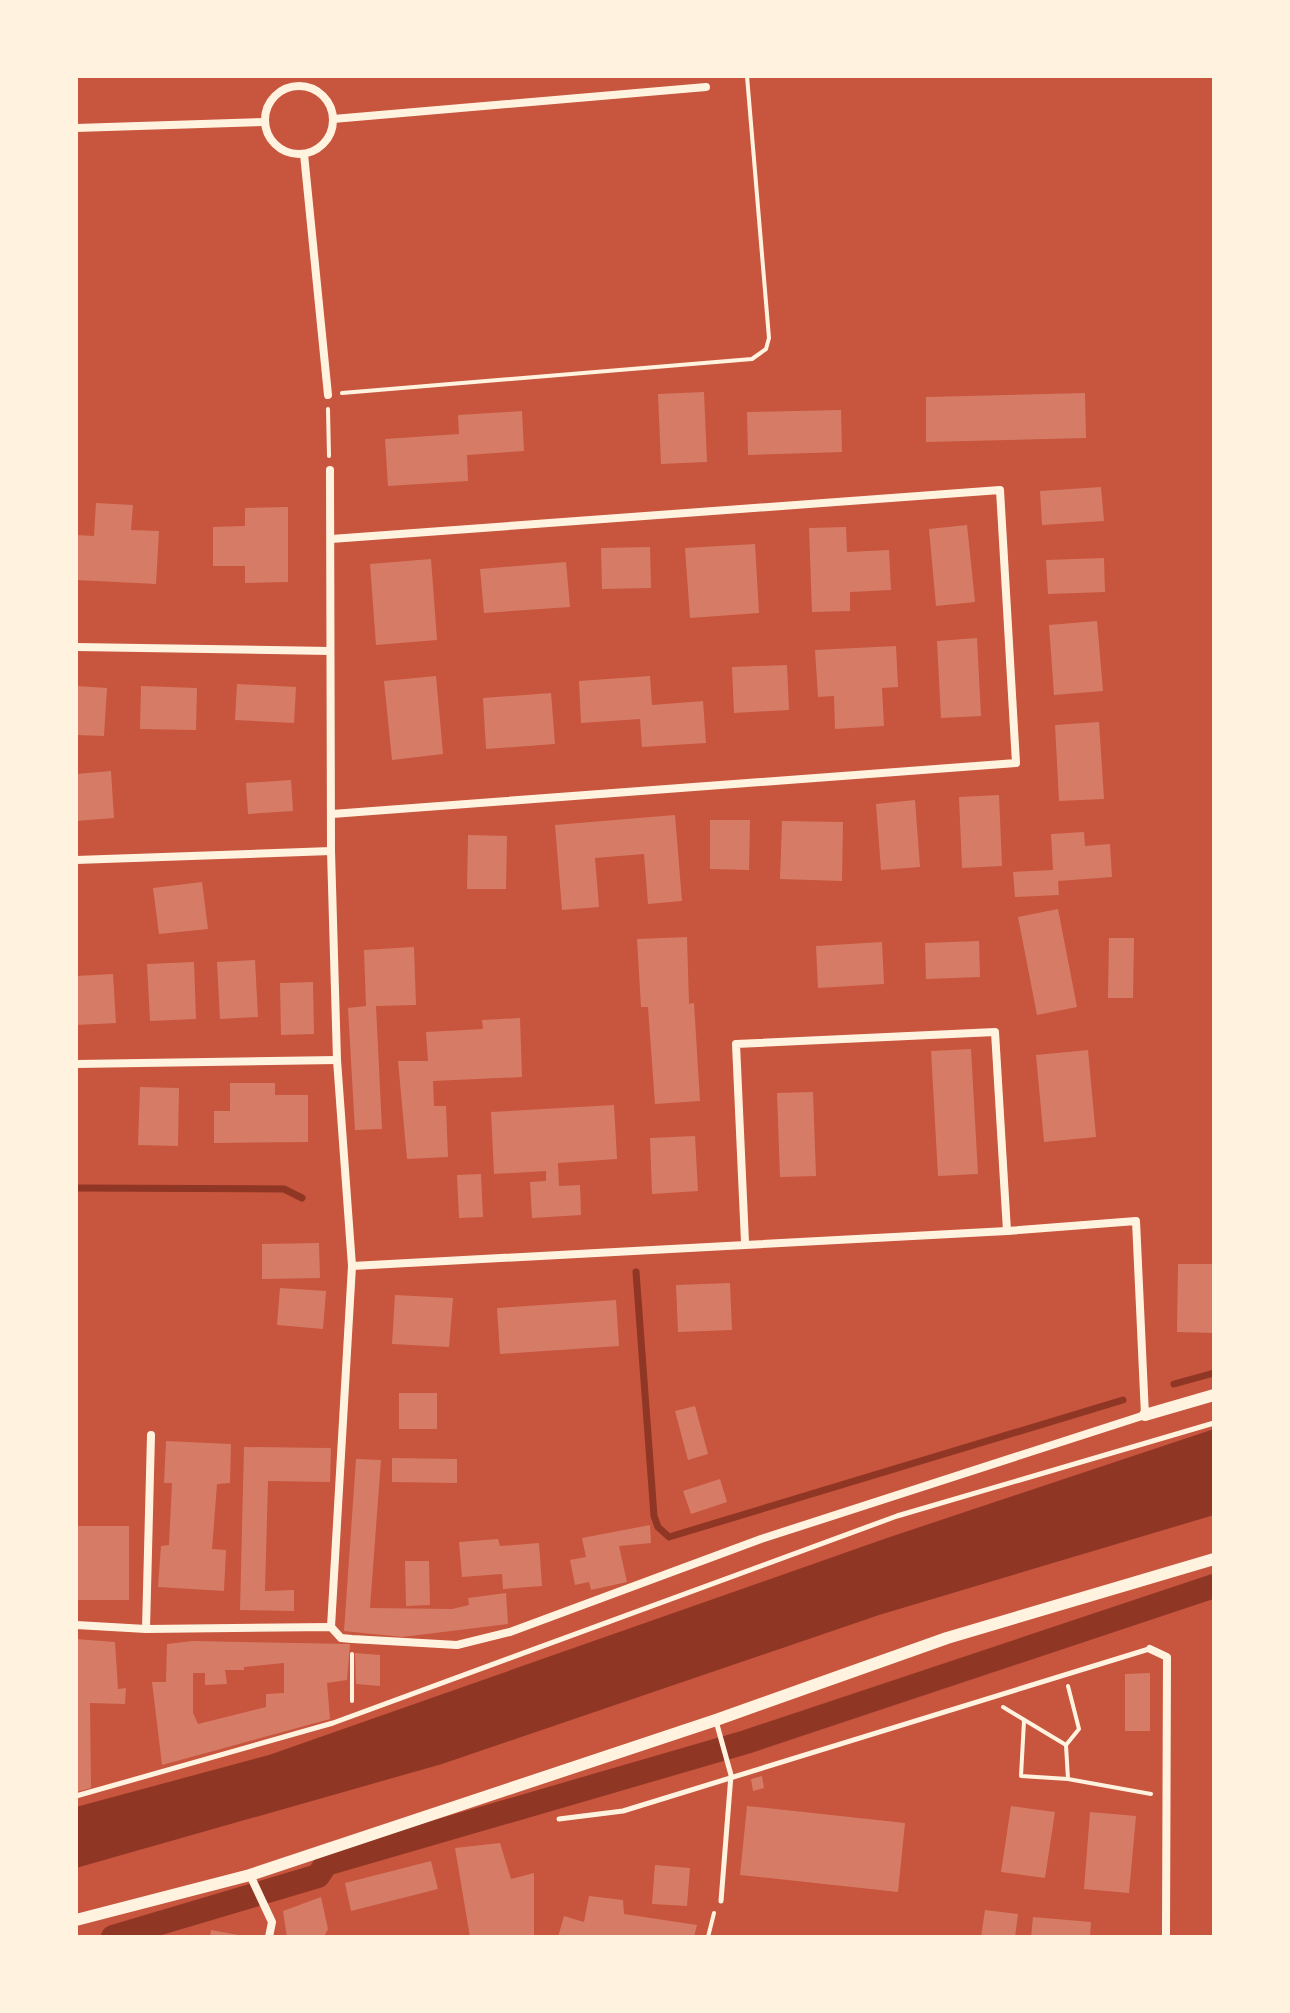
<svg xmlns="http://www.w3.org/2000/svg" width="1290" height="2013" font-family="'Varela Round',sans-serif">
  <rect width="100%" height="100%" fill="#c8553d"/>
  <polygon fill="#8f3625" points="1214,1429 1214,1515 879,1615 442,1764 76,1868 76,1807 269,1755 887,1538"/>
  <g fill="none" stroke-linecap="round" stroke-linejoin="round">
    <g stroke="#8f3625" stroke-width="7">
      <polyline points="76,1188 284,1189 302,1198"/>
      <polyline points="636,1272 654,1516 658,1527 669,1537 1123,1400"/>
      <polyline points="1174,1384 1214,1373"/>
    </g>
    <polyline stroke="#8f3625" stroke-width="24" points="113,1937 318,1876 326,1864 746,1742 1214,1586"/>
  </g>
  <g fill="#d67c66" fill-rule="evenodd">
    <polygon points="704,392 707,462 661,464 658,394"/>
    <polygon points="1085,393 1086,438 926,442 926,397"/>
    <polygon points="841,410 842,452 748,455 747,412"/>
    <polygon points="522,411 524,451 467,455 468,481 388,486 385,439 459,434 458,415"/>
    <polygon points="1101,487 1104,521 1042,525 1040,491"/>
    <polygon points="96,503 133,505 131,530 159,531 156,584 76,580 76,535 94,536"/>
    <polygon points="288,507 288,582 245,583 245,566 213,566 213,527 245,526 245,508"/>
    <polygon points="967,525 975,602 936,606 929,529"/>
    <polygon points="846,527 847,552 889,550 891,590 850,592 850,611 812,612 809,528"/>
    <polygon points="755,544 759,613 690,618 685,548"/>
    <polygon points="650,547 651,588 602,589 601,548"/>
    <polygon points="1104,558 1105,592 1048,594 1046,560"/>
    <polygon points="431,559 437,640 376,645 370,564"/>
    <polygon points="566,562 570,607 484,613 480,569"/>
    <polygon points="1097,621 1103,691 1054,695 1049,625"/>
    <polygon points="977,638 981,716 941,718 937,641"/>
    <polygon points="896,646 898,687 882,688 884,726 835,729 834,696 818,697 815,650"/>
    <polygon points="787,665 789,710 734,713 732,667"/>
    <polygon points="436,676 443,754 392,760 384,681"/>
    <polygon points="650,676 652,705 703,701 706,743 642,747 640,719 581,723 579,681"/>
    <polygon points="237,684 296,687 294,723 235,720"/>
    <polygon points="76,686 107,688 104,736 76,735"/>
    <polygon points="141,686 197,688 196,730 140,729"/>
    <polygon points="551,693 555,744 486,749 483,698"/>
    <polygon points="1099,722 1104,799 1059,801 1055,725"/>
    <polygon points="111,771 114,818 76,821 76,774"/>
    <polygon points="291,780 293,811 248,814 246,783"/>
    <polygon points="999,795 1002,866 962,868 959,797"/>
    <polygon points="915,800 920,867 881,870 876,804"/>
    <polygon points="675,815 682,901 648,904 644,854 595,858 599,907 562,910 555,825"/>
    <polygon points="710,820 750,820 749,870 710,869"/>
    <polygon points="782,821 843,822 842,881 780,879"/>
    <polygon points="1084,832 1085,846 1110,844 1112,877 1058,881 1059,895 1015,897 1013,872 1053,870 1051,834"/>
    <polygon points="468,835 507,836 506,889 467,889"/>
    <polygon points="202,882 208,929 159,934 153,888"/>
    <polygon points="1058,909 1077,1007 1037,1015 1018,917"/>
    <polygon points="687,937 689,1004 694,1003 700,1101 655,1104 648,1007 641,1007 637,939"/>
    <polygon points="1109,938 1134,938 1133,998 1108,998"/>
    <polygon points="979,941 980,977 926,979 925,943"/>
    <polygon points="882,942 884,984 818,988 816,946"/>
    <polygon points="414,947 416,1005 376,1006 382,1129 355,1130 348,1008 366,1006 364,950"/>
    <polygon points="255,960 258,1017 220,1019 217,962"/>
    <polygon points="194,962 196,1019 150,1021 147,964"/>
    <polygon points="113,974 116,1023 76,1025 76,976"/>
    <polygon points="313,982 314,1034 281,1035 280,983"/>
    <polygon points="520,1018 522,1077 433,1081 434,1106 446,1106 448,1157 407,1159 398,1061 428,1061 426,1032 483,1029 482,1020"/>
    <polygon points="971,1049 978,1174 938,1176 931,1051"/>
    <polygon points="1088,1050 1096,1137 1044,1142 1036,1055"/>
    <polygon points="230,1083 275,1083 275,1095 308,1095 308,1142 214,1143 214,1111 230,1111"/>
    <polygon points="140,1087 179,1088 178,1146 138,1145"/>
    <polygon points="813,1092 816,1176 780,1177 777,1093"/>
    <polygon points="614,1105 617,1159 558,1163 559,1186 580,1185 581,1215 532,1218 530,1182 546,1181 546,1171 494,1174 491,1112"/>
    <polygon points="695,1136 698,1191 652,1194 650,1138"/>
    <polygon points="481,1174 483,1217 459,1218 457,1175"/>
    <polygon points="319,1243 320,1278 262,1279 262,1244"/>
    <polygon points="1178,1264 1214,1264 1214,1333 1177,1332"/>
    <polygon points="730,1283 732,1330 678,1332 676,1285"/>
    <polygon points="280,1288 326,1291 323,1329 277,1325"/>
    <polygon points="395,1295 453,1298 449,1347 392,1344"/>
    <polygon points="616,1300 619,1346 500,1354 497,1308"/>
    <rect x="399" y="1393" width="38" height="36"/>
    <polygon points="695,1406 708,1454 688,1460 675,1411"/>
    <polygon points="166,1441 231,1444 230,1483 217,1484 212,1549 226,1550 224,1591 158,1587 161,1546 169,1545 172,1483 164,1483"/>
    <polygon points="244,1447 331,1448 330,1482 268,1481 265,1591 294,1590 294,1611 240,1610"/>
    <polygon points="392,1458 457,1459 457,1483 392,1482"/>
    <polygon points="356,1459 381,1460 370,1608 452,1609 469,1605 468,1598 506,1593 508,1624 402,1637 344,1631"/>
    <polygon points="720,1479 727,1502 691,1514 683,1491"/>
    <polygon points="650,1525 651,1543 619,1546 627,1582 591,1590 589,1582 575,1585 570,1560 586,1557 582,1538"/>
    <rect x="76" y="1526" width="53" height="74"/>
    <polygon points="498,1539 500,1546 539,1543 542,1586 503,1589 502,1574 462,1577 459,1542"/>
    <polygon points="405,1561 429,1561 430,1605 406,1606"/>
    <polygon points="76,1639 115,1642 118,1689 126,1688 125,1704 90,1703 91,1788 76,1792"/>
    <path d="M 193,1641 L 350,1644 L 347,1680 L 327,1683 L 330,1719 L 162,1765 L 152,1682 L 166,1682 L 167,1644 ZM 284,1663 L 284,1693 L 266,1694 L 266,1707 L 198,1724 L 193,1713 L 193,1673 L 205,1673 L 205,1685 L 227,1684 L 225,1670 L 244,1670 L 244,1667 Z"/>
    <polygon points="355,1653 380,1655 380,1686 356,1684"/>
    <polygon points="1150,1673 1150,1731 1125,1731 1125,1674"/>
    <polygon points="762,1776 764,1788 753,1791 751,1779"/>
    <polygon points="747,1806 905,1823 898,1892 740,1875"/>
    <polygon points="1011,1806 1055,1812 1045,1878 1001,1872"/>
    <polygon points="1090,1812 1136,1816 1129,1893 1084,1889"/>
    <polygon points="500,1843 511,1879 534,1873 534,1937 470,1937 455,1848"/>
    <polygon points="431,1861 438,1889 351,1911 345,1883"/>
    <polygon points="655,1865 690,1868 687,1906 652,1904"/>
    <polygon points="589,1896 623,1900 624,1914 697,1925 694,1937 558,1937 564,1916 584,1922"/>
    <polygon points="321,1897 328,1929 324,1937 287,1937 283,1911"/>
    <polygon points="985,1910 1018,1914 1015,1937 981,1937"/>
    <polygon points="1033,1917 1091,1922 1090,1937 1031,1937"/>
    <polygon points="211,1930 238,1935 238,1937 210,1937"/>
  </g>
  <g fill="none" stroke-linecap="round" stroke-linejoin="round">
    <g stroke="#fff3e0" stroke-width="4">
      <polyline points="342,393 752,359 766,349 769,338 747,76"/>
      <polyline points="328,409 329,456"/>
      <polyline points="352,1654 352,1701"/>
      <polyline points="1068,1686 1079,1729 1066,1745 1068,1779 1151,1794"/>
      <polyline points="1003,1707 1066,1745"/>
      <polyline points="1024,1721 1021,1776 1068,1779"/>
      <polyline points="708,1937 714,1913"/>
    </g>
    <g stroke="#fff3e0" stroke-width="5">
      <polyline points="716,1721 731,1775 721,1901"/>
      <polyline points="76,1796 333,1723 897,1516 1214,1423"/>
      <polyline points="559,1819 623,1811 1149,1649"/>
    </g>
    <g stroke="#fff3e0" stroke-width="8">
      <circle cx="299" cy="120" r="34"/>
      <polyline points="333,119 706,87"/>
      <polyline points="76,128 265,122"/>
      <polyline points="304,154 328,395"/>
      <polyline points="330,470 331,851 337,1060 352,1266 331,1627"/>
      <polyline points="331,539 1000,490 1016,763 332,814"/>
      <polyline points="76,647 330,651"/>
      <polyline points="76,860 331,851"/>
      <polyline points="76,1064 337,1060"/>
      <polyline points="745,1242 736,1044 995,1032 1007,1231"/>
      <polyline points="76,1625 146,1629 331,1627 341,1638 352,1639 457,1645 510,1632 761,1539 1145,1415 1136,1221 1007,1231 352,1266"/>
      <polyline points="146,1629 151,1435"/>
      <polyline points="1150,1649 1167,1657 1166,1937"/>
      <polyline points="250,1875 272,1922 269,1937"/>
    </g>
    <g stroke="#fff3e0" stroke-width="12">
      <polyline points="1145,1415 1214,1395"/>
      <polyline points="76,1920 250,1875 716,1720 947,1638 1214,1559"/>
    </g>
  </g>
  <rect width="1290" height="2013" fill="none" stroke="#fff3e0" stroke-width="156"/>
</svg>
